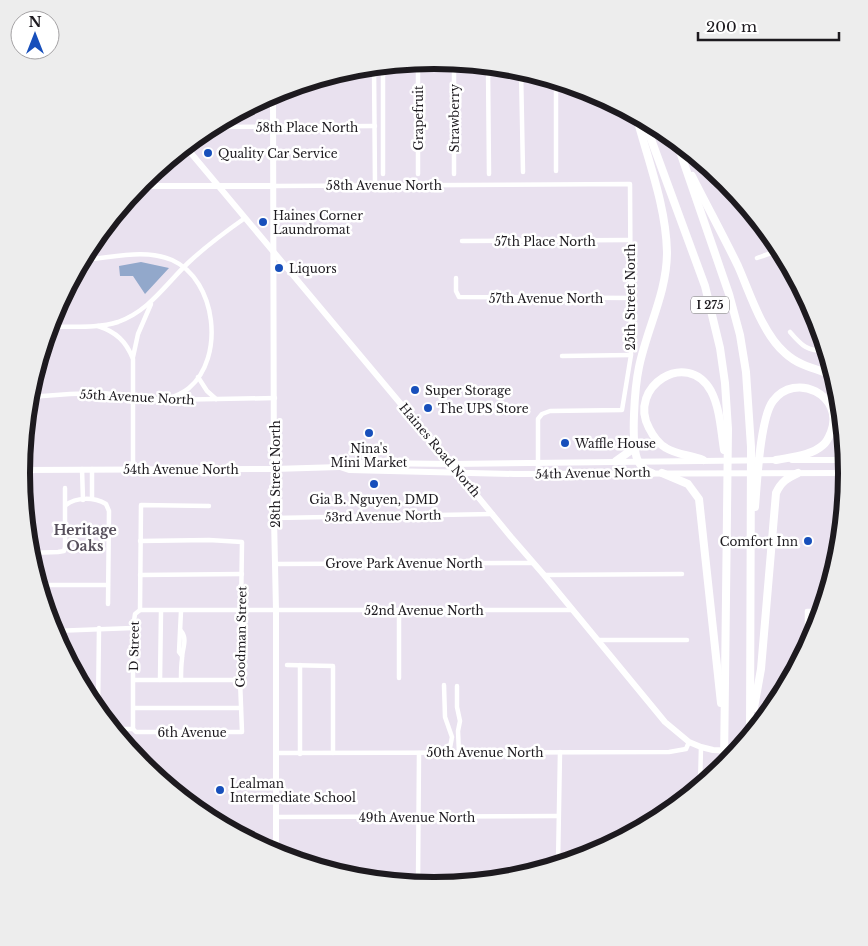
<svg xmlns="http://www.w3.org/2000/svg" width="868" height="946" font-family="'Libre Baskerville',serif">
  <rect width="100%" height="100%" fill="#e9e1ef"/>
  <polygon fill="#92a8cb" points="141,262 169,268 145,294 133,276 120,276 119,266"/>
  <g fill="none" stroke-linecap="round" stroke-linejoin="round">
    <g stroke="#fff" stroke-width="4.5">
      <polyline points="418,62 418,174"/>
      <polyline points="454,62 454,174"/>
      <polyline points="383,65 383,174"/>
      <polyline points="374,66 375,185"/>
      <polyline points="488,66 489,174"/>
      <polyline points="347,70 374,70"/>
      <polyline points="521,70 523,172"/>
      <polyline points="556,81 556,171"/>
      <polyline points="210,127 375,126"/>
      <polyline points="185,147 207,129"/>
      <polyline points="727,182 730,190 735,192"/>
      <polyline points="273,186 630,184 631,355 622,410 550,411 542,414 538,419 538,474"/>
      <polyline points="462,241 629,240"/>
      <polyline points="757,258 777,251 782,253"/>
      <path d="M 82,260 C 112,258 144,248 172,260 C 217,280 225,358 189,388 C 182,394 173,397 165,400"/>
      <polyline points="786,261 788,272 796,292 805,296"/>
      <polyline points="456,278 456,291 459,297 631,298"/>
      <polyline points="810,305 810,312"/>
      <path d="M 98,326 C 116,332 126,341 133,359 L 133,469"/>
      <path d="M 49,327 C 72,326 96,329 118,322 C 149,311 165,285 188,263 C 206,246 225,232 245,218"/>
      <path d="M 790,332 C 802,346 807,351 826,351"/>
      <polyline points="562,356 631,355"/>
      <polyline points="133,357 138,334 151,304"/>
      <polyline points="198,377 207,391 216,399"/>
      <polyline points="29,397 70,394 103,393 165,400 275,398"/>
      <polyline points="82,469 83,500"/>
      <polyline points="92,469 92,499"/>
      <polyline points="843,473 843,511"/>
      <path d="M 66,505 C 76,497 94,497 106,504 L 109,511 L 108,604"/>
      <polyline points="274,518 493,514"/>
      <polyline points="29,553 58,552 64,551 65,547 65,488"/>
      <polyline points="275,564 533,563"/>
      <polyline points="140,575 242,574"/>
      <polyline points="544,575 682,574"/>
      <polyline points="39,585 108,585"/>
      <polyline points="140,610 572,610"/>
      <polyline points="399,610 399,678"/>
      <polyline points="181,611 179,652 182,656"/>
      <polyline points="53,631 133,628"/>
      <path d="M 181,631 C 188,639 182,649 182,659 C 181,666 181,673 181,680"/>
      <polyline points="597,640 687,640"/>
      <polyline points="807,647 807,611 821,611"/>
      <polyline points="287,665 333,666 333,753"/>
      <polyline points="134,680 240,680"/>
      <polyline points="160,680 161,611"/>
      <polyline points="444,685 445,717 452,737 449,753"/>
      <polyline points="457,686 457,707 460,721 458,731 459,753"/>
      <polyline points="134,708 241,708"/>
      <polyline points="98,711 99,628"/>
      <polyline points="113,729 133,729 136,732 242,732 240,680 242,542 209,540 140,541"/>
      <polyline points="133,729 133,628 135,614 140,610 141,505 209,506"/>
      <polyline points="276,753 669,752 686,749 689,742"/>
      <polyline points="300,754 300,665"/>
      <polyline points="700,786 701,747"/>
      <polyline points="276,817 558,816"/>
      <polyline points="558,865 560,752"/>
      <polyline points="371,880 499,879"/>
      <polyline points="418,884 419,753"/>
    </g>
    <g stroke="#fff" stroke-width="6">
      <polyline points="273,94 274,518 276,610 276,854"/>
      <polyline points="185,146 451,464 511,537 544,575 665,722 689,742 701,747 713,750 737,751"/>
      <polyline points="139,186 273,186"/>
      <polyline points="840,408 840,453 843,460 843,473"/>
      <polyline points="792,460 845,460"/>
      <polyline points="340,467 349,470 514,474 847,473"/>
      <polyline points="22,470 274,469 340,467 349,463 367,463 451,464 779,460"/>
    </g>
    <g stroke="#fff" stroke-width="8">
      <path d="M 636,115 C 648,160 666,206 667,252 C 667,293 647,328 639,367 C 635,386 630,444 638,461 C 641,467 646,471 652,473"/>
      <polyline points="644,120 705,286 720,348 725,383 728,429 724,766"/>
      <polyline points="676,140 729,294 740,335 746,372 751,447 750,735"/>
      <path d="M 692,176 C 707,206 723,235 738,266 C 750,293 762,333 785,353 C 799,366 816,369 833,375"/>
      <path d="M 703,460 C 691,455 677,455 666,448 C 659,444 653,436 649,428 C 627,387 687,348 711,391 C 720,408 721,431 724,450"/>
      <polyline points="616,461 630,451 634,443"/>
      <polyline points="662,473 688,484 699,499 721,703"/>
      <path d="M 755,507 C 757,484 760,418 773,401 C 795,371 845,395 831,432 C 829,437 827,442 823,445 C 811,456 791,457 776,460"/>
      <path d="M 754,708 L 761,669 L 776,493 C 781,482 787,478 798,473"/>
    </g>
  </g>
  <g fill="#174fbb" stroke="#fff" stroke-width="2">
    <circle cx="208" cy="153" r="5"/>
    <circle cx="263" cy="222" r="5"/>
    <circle cx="279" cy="268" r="5"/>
    <circle cx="415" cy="390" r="5"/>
    <circle cx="428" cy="408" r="5"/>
    <circle cx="369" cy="433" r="5"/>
    <circle cx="565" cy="443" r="5"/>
    <circle cx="374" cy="484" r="5"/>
    <circle cx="808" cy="541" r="5"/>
    <circle cx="220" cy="790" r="5"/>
  </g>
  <g text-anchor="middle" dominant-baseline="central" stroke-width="5" stroke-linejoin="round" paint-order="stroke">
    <rect fill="#fff" stroke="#615f62" stroke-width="1" x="691" y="296.5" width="38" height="17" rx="4"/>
    <g font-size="11" font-weight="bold" fill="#1d1a1f">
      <text x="710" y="305">I 275</text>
    </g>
    <g font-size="12" fill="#1d1a1f" stroke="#fff">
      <text transform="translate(418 118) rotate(-90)">Grapefruit</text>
      <text transform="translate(454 118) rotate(-90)">Strawberry</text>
      <text x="307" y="127">58th Place North</text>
      <text x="384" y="185">58th Avenue North</text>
      <text x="545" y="241">57th Place North</text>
      <text transform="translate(630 297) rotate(-90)">25th Street North</text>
      <text x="546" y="298">57th Avenue North</text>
      <text transform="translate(137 397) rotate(3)">55th Avenue North</text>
      <text transform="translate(440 450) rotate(50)">Haines Road North</text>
      <text x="181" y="469">54th Avenue North</text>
      <text transform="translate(593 473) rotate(-1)">54th Avenue North</text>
      <text transform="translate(275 474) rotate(-90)">28th Street North</text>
      <text transform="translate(383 516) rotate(-1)">53rd Avenue North</text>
      <text x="404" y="563">Grove Park Avenue North</text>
      <text x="424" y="610">52nd Avenue North</text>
      <text transform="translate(241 637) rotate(-89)">Goodman Street</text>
      <text transform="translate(134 646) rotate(-89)">D Street</text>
      <text x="192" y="732">6th Avenue</text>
      <text x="485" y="752">50th Avenue North</text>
      <text x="417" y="817">49th Avenue North</text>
    </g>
    <g font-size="12" fill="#1d1a1f" stroke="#fff" text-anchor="start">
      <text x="218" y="153">Quality Car Service</text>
      <text x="273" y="215">Haines Corner<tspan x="273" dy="14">Laundromat</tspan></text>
      <text x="289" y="268">Liquors</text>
      <text x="425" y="390">Super Storage</text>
      <text x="438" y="408">The UPS Store</text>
      <text x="575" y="443">Waffle House</text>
      <text x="369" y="448" text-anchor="middle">Nina's<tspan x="369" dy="14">Mini Market</tspan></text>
      <text x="374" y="499" text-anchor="middle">Gia B. Nguyen, DMD</text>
      <text x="798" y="541" text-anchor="end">Comfort Inn</text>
      <text x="230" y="783">Lealman<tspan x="230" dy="14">Intermediate School</tspan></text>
    </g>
    <g font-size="14" font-weight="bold" fill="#564f5b" stroke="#fff">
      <text x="85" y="530">Heritage<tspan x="85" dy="16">Oaks</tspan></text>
    </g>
  </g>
  <path d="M0 0H868V946H0ZM30 473a404 404 0 1 1 808 0a404 404 0 1 1-808 0Z" fill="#ededed" fill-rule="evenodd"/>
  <path fill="none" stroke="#1d1a1f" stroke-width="6" d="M30 473a404 404 0 1 1 808 0a404 404 0 1 1-808 0Z"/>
  <g transform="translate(35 35)"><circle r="24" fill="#ffffff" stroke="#a5a3a5"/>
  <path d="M0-4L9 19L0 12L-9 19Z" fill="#174fbb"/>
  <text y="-8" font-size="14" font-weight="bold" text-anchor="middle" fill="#1d1a1f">N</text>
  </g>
  <path d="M698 32v8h141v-8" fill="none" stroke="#1d1a1f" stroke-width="2.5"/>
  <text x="706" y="32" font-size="15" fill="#1d1a1f" stroke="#ffffff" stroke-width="4" paint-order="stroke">200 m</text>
</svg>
